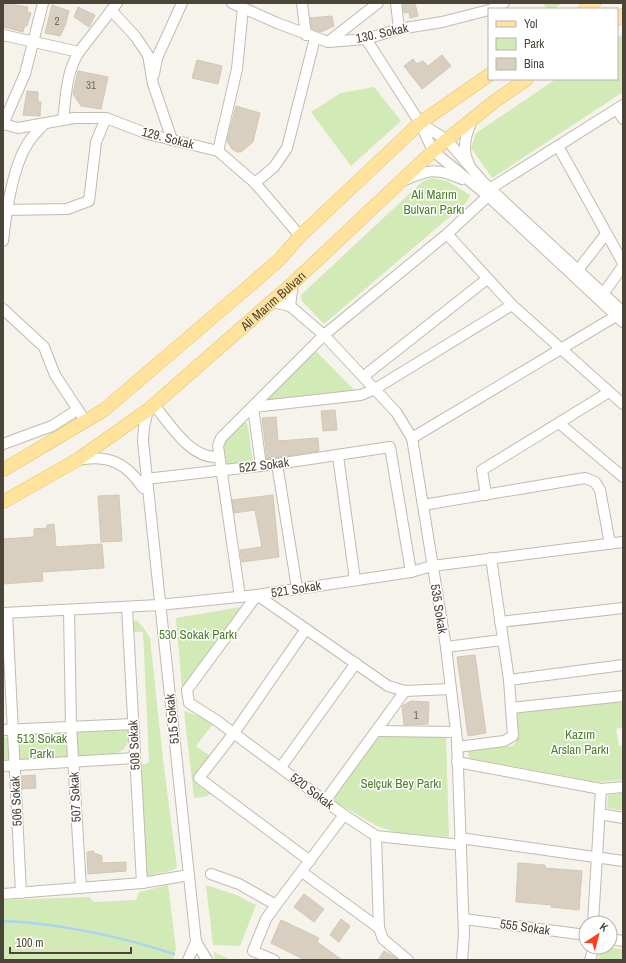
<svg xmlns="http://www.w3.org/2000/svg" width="626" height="963" font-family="'Archivo Narrow',sans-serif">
  <rect width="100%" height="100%" fill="#f6f3ec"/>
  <g fill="#d2eab5">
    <polygon points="542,3 563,3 553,9 547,9"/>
    <polygon points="623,34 623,92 492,178 471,148 476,133 556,79 617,79 617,38"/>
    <polygon points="374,87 401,121 351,166 311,112 341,93"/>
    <polygon points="432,178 447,181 470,195 467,202 324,324 302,301 301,295 423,181"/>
    <polygon points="314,349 355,391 265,401"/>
    <polygon points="243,420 247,423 248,427 253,463 222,466 223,440"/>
    <polygon points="241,607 182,688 176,618"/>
    <polygon points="136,620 143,627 150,638 163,760 177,867 174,870 147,876 145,875 138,766 148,763 149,761 143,632 134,632 133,622"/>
    <polygon points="623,699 623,727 616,729 619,746 623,746 623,780 597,782 469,758 468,751 513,746 518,739 516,711"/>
    <polygon points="184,711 202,717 213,724 196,746 210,756 196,774 197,785 211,794 204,797 194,798"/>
    <path d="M 128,728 C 135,761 99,756 77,757 L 76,730 Z"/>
    <polygon points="66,730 68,758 18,760 17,732"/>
    <polygon points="378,735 446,736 449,837 397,833 377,826 332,800"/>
    <polygon points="3,736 8,738 9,759 7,761 3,761"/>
    <polygon points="623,793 623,811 607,808 608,795"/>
    <polygon points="168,885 176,949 173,960 3,960 3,900 89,897 94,902 136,900 139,892"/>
    <polygon points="206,885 236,895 256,905 240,946 213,945"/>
    <polygon points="600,947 623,949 621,960 598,960"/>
    <polygon points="214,952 231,960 215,960"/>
  </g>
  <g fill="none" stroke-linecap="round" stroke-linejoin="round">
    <path stroke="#a9d4f2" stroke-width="2.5" d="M 3,921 C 58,923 123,937 174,954"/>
  </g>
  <g fill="#d8cfc1" stroke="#d3c7b4">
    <polygon points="3,3 28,7 27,12 31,13 27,26 25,25 23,32 3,27"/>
    <polygon points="403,3 415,3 418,16 410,18 409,12 404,13"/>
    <polygon points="52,5 69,11 65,26 60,36 45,33"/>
    <polygon points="78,7 95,15 89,27 74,17"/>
    <polygon points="332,16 334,26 321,32 312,29 310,18"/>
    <polygon points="442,55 451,66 422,89 404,66 413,59 417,64 423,61 428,66"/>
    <polygon points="197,60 222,66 218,84 192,78"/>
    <polygon points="78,71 108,77 101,109 81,106 73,94"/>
    <polygon points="27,91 38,92 38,101 41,102 40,116 23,115"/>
    <polygon points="236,106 260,113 253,142 241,152 237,152 232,149 227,141"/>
    <polygon points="335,410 337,430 323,431 321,411"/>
    <polygon points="276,417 278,441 318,438 319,451 267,459 262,418"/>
    <polygon points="119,495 122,541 101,542 98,496"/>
    <polygon points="273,495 279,557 242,562 240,550 262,547 255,510 234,513 232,500"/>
    <polygon points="54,524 56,547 102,544 104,568 42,572 43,581 3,584 4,539 34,537 34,529 47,528 47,525"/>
    <polygon points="475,655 486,733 468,736 457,657"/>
    <polygon points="411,701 429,702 428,724 404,725 402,706"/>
    <polygon points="35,775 36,788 22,789 22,776"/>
    <polygon points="93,851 94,853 102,856 102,863 126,862 126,871 88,874 87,852"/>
    <polygon points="518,863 545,865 545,868 582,871 579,910 551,907 552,905 516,902"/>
    <polygon points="304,894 324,909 314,922 294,907"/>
    <polygon points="341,919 350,926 339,942 330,935"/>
    <polygon points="281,920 319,938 317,942 342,960 305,960 271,943"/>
    <polygon points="384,951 396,958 398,960 378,960"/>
  </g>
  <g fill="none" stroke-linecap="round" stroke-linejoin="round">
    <defs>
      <g id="minor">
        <polyline points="232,3 277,23 328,42 366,39 399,29 442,22 489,10"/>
        <polyline points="302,3 306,35"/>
        <polyline points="396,3 399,29"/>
        <polyline points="492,9 504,3"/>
        <polyline points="111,10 135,36 148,55 153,84 172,140"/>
        <polyline points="3,35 79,52 117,3"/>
        <polyline points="366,39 420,123 433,151 488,196 623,322"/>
        <polyline points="328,42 378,3"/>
        <polyline points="154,74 157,58 182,3"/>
        <polyline points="617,109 623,119"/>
        <path d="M 63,120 C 66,97 66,72 79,52"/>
        <polyline points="420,123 447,140 483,182 623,312"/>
        <polyline points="3,124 18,128 74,118 106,118 148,134 218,151 255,183 300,236"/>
        <polyline points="3,124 25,74 43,3"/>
        <polyline points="558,146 623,263"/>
        <polyline points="218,151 237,69 243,8"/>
        <path d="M 469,164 C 461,148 466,135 472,120"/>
        <path d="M 405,180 C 429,169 437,168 462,179"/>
        <polyline points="255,183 274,167 287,148 315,38"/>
        <polyline points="491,188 623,105"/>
        <polyline points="3,210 67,209 89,201 96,142 106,118"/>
        <polyline points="447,234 512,305 623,404"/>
        <path d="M 3,241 C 6,213 13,166 28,143 C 32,136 39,130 44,124"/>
        <polyline points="578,270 606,234"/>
        <polyline points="603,294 623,266"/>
        <polyline points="272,302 290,306 324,335 396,412 412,438 446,647 457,740 464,935 462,960"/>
        <polyline points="290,306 293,283"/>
        <polyline points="3,309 44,347 55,375 86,422"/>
        <polyline points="364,376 487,279"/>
        <path d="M 154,405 C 170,424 191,460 219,457"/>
        <polyline points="148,410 144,427 143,441 196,942"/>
        <polyline points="559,423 623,477"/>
        <polyline points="412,438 616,316"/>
        <polyline points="3,444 52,426 77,410"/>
        <polyline points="338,456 355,580"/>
        <path d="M 77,460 C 108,454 127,463 143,488"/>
        <polyline points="277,464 297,588"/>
        <polyline points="261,466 253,407 361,395 375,389 512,305"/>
        <polyline points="141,482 146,479 277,464 390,447 411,572"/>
        <polyline points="486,495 482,470 609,392"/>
        <polyline points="423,505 585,478 595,482 600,490 610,544"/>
        <polyline points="240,597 218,446 221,438 324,335 447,234 488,196"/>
        <polyline points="127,607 142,883"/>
        <polyline points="69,610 71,726 81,888"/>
        <polyline points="3,613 159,605 257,595 411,572 432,566 623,542"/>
        <polyline points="7,613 21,893"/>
        <polyline points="500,622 623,608"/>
        <polyline points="306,629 234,733 199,778 310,861"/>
        <polyline points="446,647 502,640"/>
        <polyline points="509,680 623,665"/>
        <polyline points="451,689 405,691 388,686 257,595 187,690 189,703 216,720 344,815 376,836 461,845"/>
        <polyline points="511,708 623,696"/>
        <polyline points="3,730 133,724"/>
        <polyline points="377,731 456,732"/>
        <polyline points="457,747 504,741 513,736 509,680 491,558"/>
        <polyline points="457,762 601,789 623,787"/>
        <polyline points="3,766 135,758"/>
        <polyline points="281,767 356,663"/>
        <polyline points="325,801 405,691"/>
        <polyline points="600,814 623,818"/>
        <polyline points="376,836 379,928"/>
        <polyline points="460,838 623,861"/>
        <polyline points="302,872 379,928 383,939 408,960"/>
        <polyline points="211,874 239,884 276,905"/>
        <polyline points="3,894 142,883 189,875"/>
        <polyline points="464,919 586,935"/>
        <polyline points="593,923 601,789"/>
        <polyline points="610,939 623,941"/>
        <polyline points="196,942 207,960"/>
        <polyline points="188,960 196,942"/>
        <polyline points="274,960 253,951 266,919 276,905 344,815"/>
        <polyline points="590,960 594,947"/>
      </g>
      <g id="major">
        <polyline points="585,9 594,3"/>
        <polyline points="617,19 623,15"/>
        <polyline points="3,470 104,410 255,281 279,260 300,236 420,123 489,75"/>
        <path id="s1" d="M 3,502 L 77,460 L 148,410 L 293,283 L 433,151 L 495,101 L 527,79"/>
      </g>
    </defs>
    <use href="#minor" stroke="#c2bbae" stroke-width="12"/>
    <use href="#major" stroke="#e6c16a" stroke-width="14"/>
    <use href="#minor" stroke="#fff" stroke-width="10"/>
    <use href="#major" stroke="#ffe39c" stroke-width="13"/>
  </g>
  <g text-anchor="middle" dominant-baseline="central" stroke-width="3" stroke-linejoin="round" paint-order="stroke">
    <g font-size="11" fill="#6e675b">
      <text x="57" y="21">2</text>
      <text x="91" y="85">31</text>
      <text x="416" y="715">1</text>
    </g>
    <g font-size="13" fill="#4b4439" stroke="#fff">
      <text transform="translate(382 33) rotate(-12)">130. Sokak</text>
      <text transform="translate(168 138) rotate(15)">129. Sokak</text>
      <text stroke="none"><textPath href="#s1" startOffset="338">Ali Marım Bulvarı</textPath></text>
      <text transform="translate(264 465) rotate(-7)">522 Sokak</text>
      <text transform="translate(296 589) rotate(-9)">521 Sokak</text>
      <text transform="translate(439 609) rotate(81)">535 Sokak</text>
      <text transform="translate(172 719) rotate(-96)">515 Sokak</text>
      <text transform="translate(134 745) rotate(-93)">508 Sokak</text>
      <text transform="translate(312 791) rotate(37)">520 Sokak</text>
      <text transform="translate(75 797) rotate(-93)">507 Sokak</text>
      <text transform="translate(16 801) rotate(-93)">506 Sokak</text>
      <text transform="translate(525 927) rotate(8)">555 Sokak</text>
    </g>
    <g font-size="13" fill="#4a7f2a" stroke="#fff">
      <text x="434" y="194">Ali Marım<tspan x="434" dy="15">Bulvarı Parkı</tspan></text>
      <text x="198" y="634">530 Sokak Parkı</text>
      <text x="580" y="734">Kazım<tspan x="580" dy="15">Arslan Parkı</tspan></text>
      <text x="42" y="738">513 Sokak<tspan x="42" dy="15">Parkı</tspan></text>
      <text x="401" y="783">Selçuk Bey Parkı</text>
    </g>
  </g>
  <rect width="626" height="963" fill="none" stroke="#4b4439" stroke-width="8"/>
  <rect x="488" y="8" width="130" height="72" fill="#ffffff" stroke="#b7b4b0"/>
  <rect x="496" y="21" width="20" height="6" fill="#ffe39c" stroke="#b7b4b0"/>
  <text x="524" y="28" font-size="12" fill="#4b4439">Yol</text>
  <rect x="496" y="38" width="20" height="12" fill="#d2eab5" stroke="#b7b4b0"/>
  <text x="524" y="48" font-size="12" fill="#4b4439">Park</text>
  <rect x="496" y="58" width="20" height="12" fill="#d8cfc1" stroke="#b7b4b0"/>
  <text x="524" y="68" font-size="12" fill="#4b4439">Bina</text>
  <g transform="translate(598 935) rotate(36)"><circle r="19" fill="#ffffff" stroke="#b7b4b0"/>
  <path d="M0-3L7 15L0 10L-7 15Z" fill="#fc3f1d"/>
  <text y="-6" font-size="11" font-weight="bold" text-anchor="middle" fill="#4b4439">K</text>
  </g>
  <path d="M10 947v6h121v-6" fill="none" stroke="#4b4439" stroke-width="2"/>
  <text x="16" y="947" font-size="12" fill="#4b4439" stroke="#ffffff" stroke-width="3" paint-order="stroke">100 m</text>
</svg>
